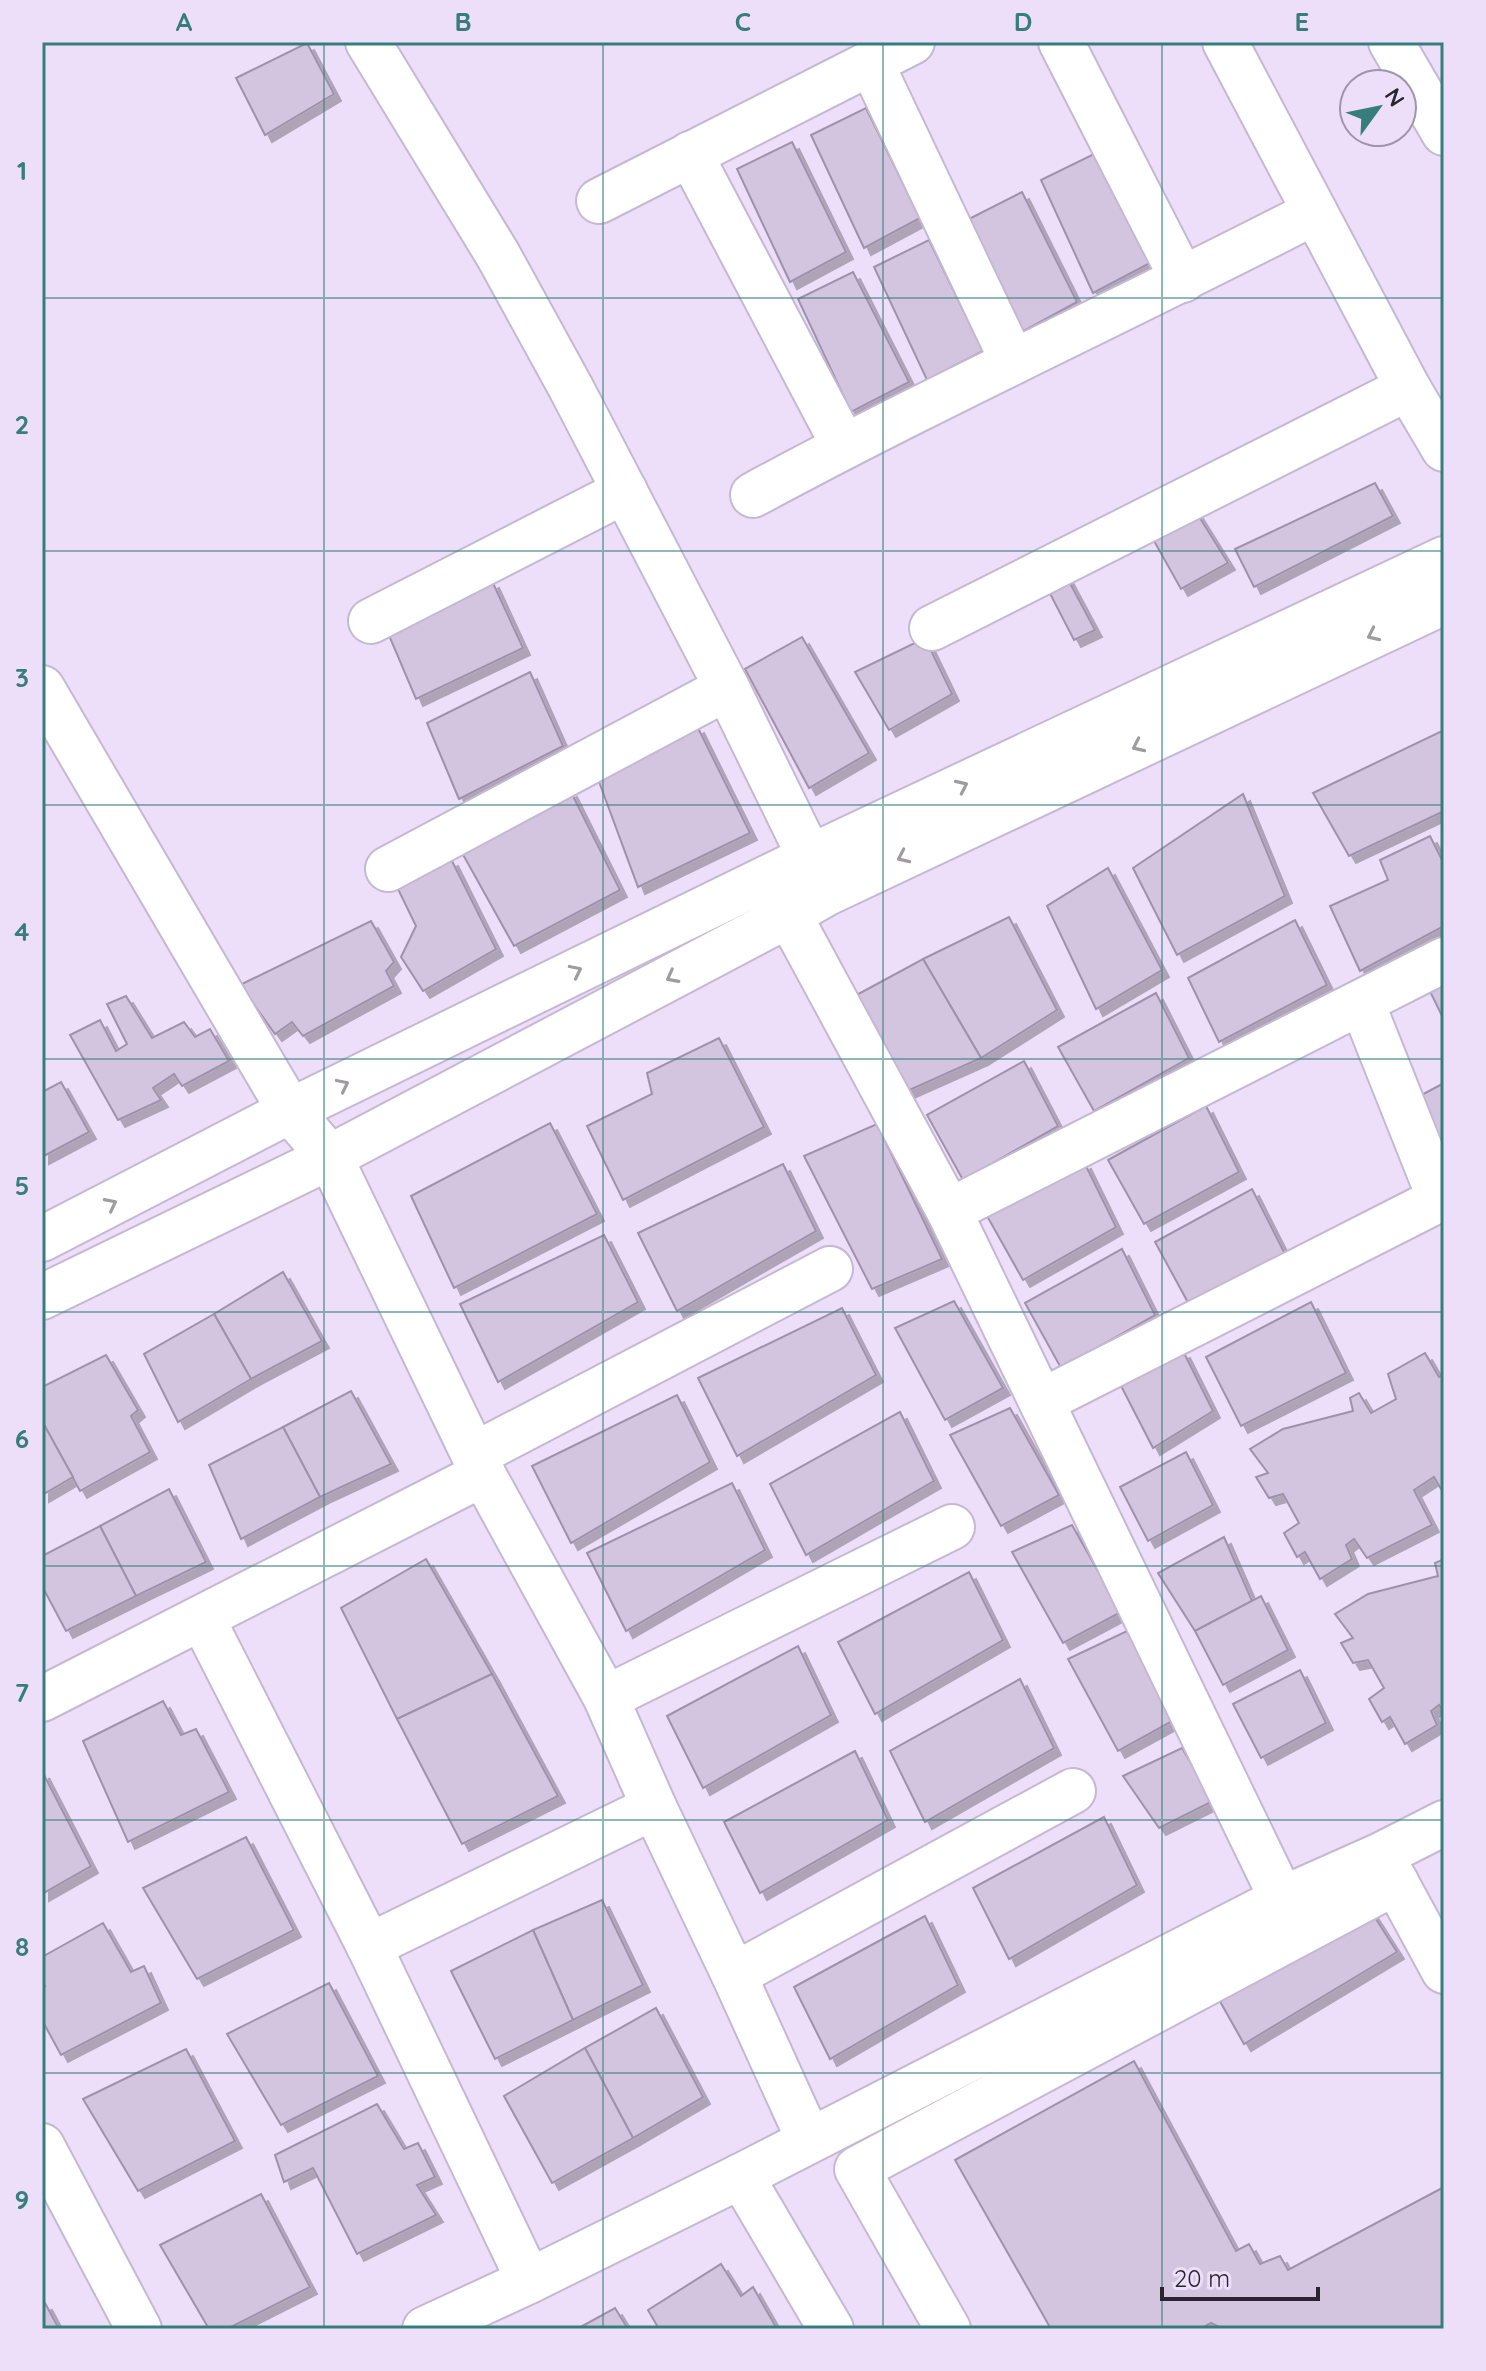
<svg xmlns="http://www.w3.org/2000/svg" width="1486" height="2371" font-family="Quicksand,sans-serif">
  <defs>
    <filter id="shadow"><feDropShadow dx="7" dy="7" stdDeviation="0" flood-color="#0004"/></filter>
  </defs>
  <rect width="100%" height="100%" fill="#eddefa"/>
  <g fill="#d3c5e0" stroke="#9f91ab" stroke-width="2" filter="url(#shadow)">
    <polygon points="307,43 334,94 265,135 236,78"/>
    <polygon points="866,108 920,218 864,248 811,135"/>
    <polygon points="792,142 846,252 790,282 737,169"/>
    <polygon points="1096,153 1150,263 1093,293 1041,180"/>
    <polygon points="1022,192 1077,302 1020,333 967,220"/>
    <polygon points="929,240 983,351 927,380 874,267"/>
    <polygon points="853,272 909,382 851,412 798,299"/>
    <polygon points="1375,483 1393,516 1254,587 1235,549"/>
    <polygon points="1195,510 1228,563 1181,589 1149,532"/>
    <polygon points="1064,572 1095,630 1074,640 1044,582"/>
    <polygon points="492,581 523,648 416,699 388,633"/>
    <polygon points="802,637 869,753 809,788 745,669"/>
    <polygon points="925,638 952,694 889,730 855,672"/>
    <polygon points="530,672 563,746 459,799 427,723"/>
    <polygon points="697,726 750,833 638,887 598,779"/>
    <polygon points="1444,730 1444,811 1349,856 1313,793"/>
    <polygon points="570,790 620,890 514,946 461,851"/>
    <polygon points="1243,794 1285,896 1177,955 1133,868"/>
    <polygon points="1430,836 1444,864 1444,926 1360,971 1330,906 1388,880 1380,860"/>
    <polygon points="451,859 496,949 423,991 401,957 416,926 397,887"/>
    <polygon points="1108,868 1162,970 1096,1009 1047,906"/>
    <polygon points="1009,917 1057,1010 981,1058 923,959"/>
    <polygon points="1295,920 1327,985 1219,1042 1188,978"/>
    <polygon points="371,921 394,962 386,971 394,986 303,1036 292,1022 275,1034 240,985"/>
    <polygon points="923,959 981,1058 905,1092 851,998"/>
    <polygon points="1444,974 1444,1020 1425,981"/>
    <polygon points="1156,993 1189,1058 1094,1111 1058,1047"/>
    <polygon points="126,996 152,1038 184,1022 195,1037 210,1029 229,1061 182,1086 174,1074 153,1088 161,1100 118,1120 70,1035 100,1020 116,1051 127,1044 107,1004"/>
    <polygon points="719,1038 764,1127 623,1200 587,1126 652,1094 647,1073"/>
    <polygon points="1024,1061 1058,1126 963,1180 927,1115"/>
    <polygon points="61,1082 89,1132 42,1157 42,1092"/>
    <polygon points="1444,1083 1444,1162 1414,1099"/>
    <polygon points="1206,1106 1239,1172 1144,1224 1108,1160"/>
    <polygon points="550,1123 597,1214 454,1288 411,1196"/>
    <polygon points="877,1124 942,1259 872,1289 804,1156"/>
    <polygon points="1084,1162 1116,1227 1023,1280 987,1216"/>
    <polygon points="783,1164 816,1231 677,1311 638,1233"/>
    <polygon points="1252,1189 1285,1254 1191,1308 1155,1242"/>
    <polygon points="604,1235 638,1302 498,1382 460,1304"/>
    <polygon points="1122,1249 1155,1315 1061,1368 1025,1303"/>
    <polygon points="283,1272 322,1341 251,1379 214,1314"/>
    <polygon points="954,1301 1003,1388 945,1420 895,1328"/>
    <polygon points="1311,1302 1346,1373 1241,1426 1206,1357"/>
    <polygon points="842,1308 876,1375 737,1456 698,1378"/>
    <polygon points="214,1314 251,1379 178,1422 144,1354"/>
    <polygon points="1183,1351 1213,1411 1153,1448 1118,1380"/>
    <polygon points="1425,1353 1439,1377 1444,1375 1444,1494 1434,1477 1414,1490 1432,1525 1367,1558 1354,1539 1346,1545 1352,1559 1320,1579 1305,1552 1297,1557 1284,1533 1299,1523 1283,1494 1269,1498 1256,1477 1268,1473 1250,1449 1283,1429 1353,1411 1350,1398 1359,1393 1371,1413 1396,1399 1388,1374"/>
    <polygon points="106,1355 138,1410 131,1416 150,1452 80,1491 42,1421 42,1387"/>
    <polygon points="351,1391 391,1464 320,1497 283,1427"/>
    <polygon points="677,1395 710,1462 571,1543 532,1466"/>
    <polygon points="1010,1408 1059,1495 1001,1526 950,1435"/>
    <polygon points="900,1412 934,1481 806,1555 770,1484"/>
    <polygon points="42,1421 73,1477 42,1495"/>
    <polygon points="283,1427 320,1497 241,1539 209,1465"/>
    <polygon points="1186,1452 1213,1505 1148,1541 1120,1487"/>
    <polygon points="732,1483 765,1550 626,1631 587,1553"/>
    <polygon points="169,1489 206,1562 136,1596 100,1526"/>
    <polygon points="1072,1525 1121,1612 1063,1643 1012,1552"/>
    <polygon points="100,1526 136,1596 66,1631 42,1586 42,1556"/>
    <polygon points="1224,1537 1252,1601 1195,1631 1158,1573"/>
    <polygon points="426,1559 492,1674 397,1719 341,1608"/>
    <polygon points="1444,1559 1444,1713 1439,1705 1431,1711 1437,1725 1405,1744 1390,1717 1382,1722 1369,1699 1384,1688 1368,1660 1353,1663 1341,1643 1353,1638 1335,1614 1368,1594 1438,1576 1435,1563"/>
    <polygon points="969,1572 1003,1640 875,1714 838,1642"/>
    <polygon points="1261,1596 1288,1650 1223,1685 1195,1631"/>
    <polygon points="1127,1631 1176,1719 1118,1751 1068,1659"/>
    <polygon points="798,1646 831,1715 703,1788 667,1716"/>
    <polygon points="1300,1670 1326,1723 1261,1758 1233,1704"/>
    <polygon points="492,1674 558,1796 462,1844 397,1719"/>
    <polygon points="1020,1679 1054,1748 925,1822 890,1751"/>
    <polygon points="163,1701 181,1735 196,1729 229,1792 128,1842 83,1741"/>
    <polygon points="1182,1748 1213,1801 1159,1828 1123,1776"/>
    <polygon points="855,1751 888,1820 760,1893 724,1822"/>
    <polygon points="42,1771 91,1866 42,1894"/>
    <polygon points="1104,1817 1137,1885 1009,1959 973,1888"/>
    <polygon points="246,1837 294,1930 197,1979 143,1888"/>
    <polygon points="602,1900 643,1985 573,2020 533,1930"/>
    <polygon points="1369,1908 1397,1952 1244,2044 1217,1996"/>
    <polygon points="925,1916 958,1985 830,2059 794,1987"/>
    <polygon points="103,1923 131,1972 144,1966 161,2003 61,2055 42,2020 42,1987 45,1986 42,1982 42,1957"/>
    <polygon points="533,1930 573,2020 495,2059 451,1971"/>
    <polygon points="329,1983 378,2076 281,2125 227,2034"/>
    <polygon points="656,2008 703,2097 633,2138 585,2048"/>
    <polygon points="585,2048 633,2138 552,2183 504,2096"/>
    <polygon points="186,2049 235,2141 138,2191 83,2099"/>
    <polygon points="1134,2061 1236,2251 1249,2244 1260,2264 1280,2256 1288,2270 1444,2187 1444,2329 1223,2329 1211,2323 1200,2329 1051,2329 955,2160"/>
    <polygon points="377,2104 404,2149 418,2143 435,2177 417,2185 436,2215 357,2254 313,2168 284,2182 275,2155"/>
    <polygon points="261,2194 310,2287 227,2329 209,2329 160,2245"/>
    <polygon points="721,2264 741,2296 753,2287 777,2329 659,2329 648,2310"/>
    <polygon points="45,2303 59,2329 42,2329 42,2304"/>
    <polygon points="615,2308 628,2329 577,2329"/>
  </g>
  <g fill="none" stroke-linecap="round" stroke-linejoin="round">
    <defs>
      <g id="minor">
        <polyline points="368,42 498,255 571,388 727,688 823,884"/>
        <polyline points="1061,42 1183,280"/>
        <polyline points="1225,42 1408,388 1444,449"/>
        <polyline points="1391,42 1444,133"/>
        <polyline points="871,63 1013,362"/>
        <polyline points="690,154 844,446"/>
        <polyline points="599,201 912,42"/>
        <path d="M 753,495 C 938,395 1129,308 1315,212"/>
        <polyline points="371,621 625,491"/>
        <polyline points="932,628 1408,388"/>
        <polyline points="42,688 290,1111 330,1157 483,1474 606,1698 654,1807 734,1975 809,2140"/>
        <polyline points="388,869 727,688"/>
        <polyline points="789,915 949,1211 1282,1899"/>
        <polyline points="1362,1003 1440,1199"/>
        <polyline points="949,1211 1444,960"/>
        <polyline points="42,1239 290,1111 810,857 1444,559"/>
        <polyline points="42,1297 330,1157 789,915 827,893 1444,602"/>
        <polyline points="1042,1401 1444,1197"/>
        <polyline points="474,1455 830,1269"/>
        <polyline points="202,1618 369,1946 529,2281"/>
        <polyline points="606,1698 952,1527"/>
        <polyline points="42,1699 483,1474"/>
        <polyline points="1382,1857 1444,1971"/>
        <polyline points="369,1946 654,1807"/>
        <polyline points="734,1975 1073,1791"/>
        <polyline points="42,2146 139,2329"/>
        <polyline points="741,2176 831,2329"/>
        <polyline points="425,2329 529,2281 741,2176 1282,1899 1381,1855 1444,1823"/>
        <polyline points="948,2329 857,2169 1396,1882"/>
      </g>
    </defs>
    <use href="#minor" stroke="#c6b8d2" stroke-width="48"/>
    <use href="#minor" stroke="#fff" stroke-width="44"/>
  </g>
  <defs><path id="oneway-chevron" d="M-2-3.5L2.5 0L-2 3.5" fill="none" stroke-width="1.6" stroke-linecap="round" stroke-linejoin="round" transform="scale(2)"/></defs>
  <g stroke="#9f9ca1">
    <use href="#oneway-chevron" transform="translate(1373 635) rotate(155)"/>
    <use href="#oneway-chevron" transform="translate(1138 746) rotate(155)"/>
    <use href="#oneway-chevron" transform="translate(962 786) rotate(-25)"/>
    <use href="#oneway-chevron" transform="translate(903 857) rotate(155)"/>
    <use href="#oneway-chevron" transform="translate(576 971) rotate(-26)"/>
    <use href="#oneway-chevron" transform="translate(672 977) rotate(152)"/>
    <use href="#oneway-chevron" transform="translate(343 1085) rotate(-26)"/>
    <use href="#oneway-chevron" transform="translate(111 1204) rotate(-27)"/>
  </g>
  <path fill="none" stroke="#367e7d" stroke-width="2" stroke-opacity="0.55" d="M 324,42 L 324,2329M 603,42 L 603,2329M 883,42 L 883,2329M 1162,42 L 1162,2329M 42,298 L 1444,298M 42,551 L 1444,551M 42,805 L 1444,805M 42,1059 L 1444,1059M 42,1312 L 1444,1312M 42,1566 L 1444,1566M 42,1820 L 1444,1820M 42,2073 L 1444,2073"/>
  <rect width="1486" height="2371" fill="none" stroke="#eddefa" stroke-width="88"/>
  <g transform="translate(1378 108) rotate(57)"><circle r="38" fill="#eddefa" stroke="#9f94a9" stroke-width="2"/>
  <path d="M0-6L14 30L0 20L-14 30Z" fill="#367e7d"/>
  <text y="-12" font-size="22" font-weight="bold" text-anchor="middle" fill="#2a242f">N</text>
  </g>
  <path d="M1162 2287v12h156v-12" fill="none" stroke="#2a242f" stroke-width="4"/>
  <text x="1174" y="2287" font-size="24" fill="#2a242f" stroke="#eddefa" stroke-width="6" paint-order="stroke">20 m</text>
  <rect x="44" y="44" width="1398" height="2283" fill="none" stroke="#367e7d" stroke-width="3"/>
  <g font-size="26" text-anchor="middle" font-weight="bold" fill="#367e7d">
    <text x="184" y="31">A</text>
    <text x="463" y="31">B</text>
    <text x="743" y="31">C</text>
    <text x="1023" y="31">D</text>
    <text x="1302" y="31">E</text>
    <text x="22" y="180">1</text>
    <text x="22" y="434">2</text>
    <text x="22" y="687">3</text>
    <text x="22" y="941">4</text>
    <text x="22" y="1195">5</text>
    <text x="22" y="1448">6</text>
    <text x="22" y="1702">7</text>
    <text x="22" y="1956">8</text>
    <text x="22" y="2209">9</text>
  </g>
</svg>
